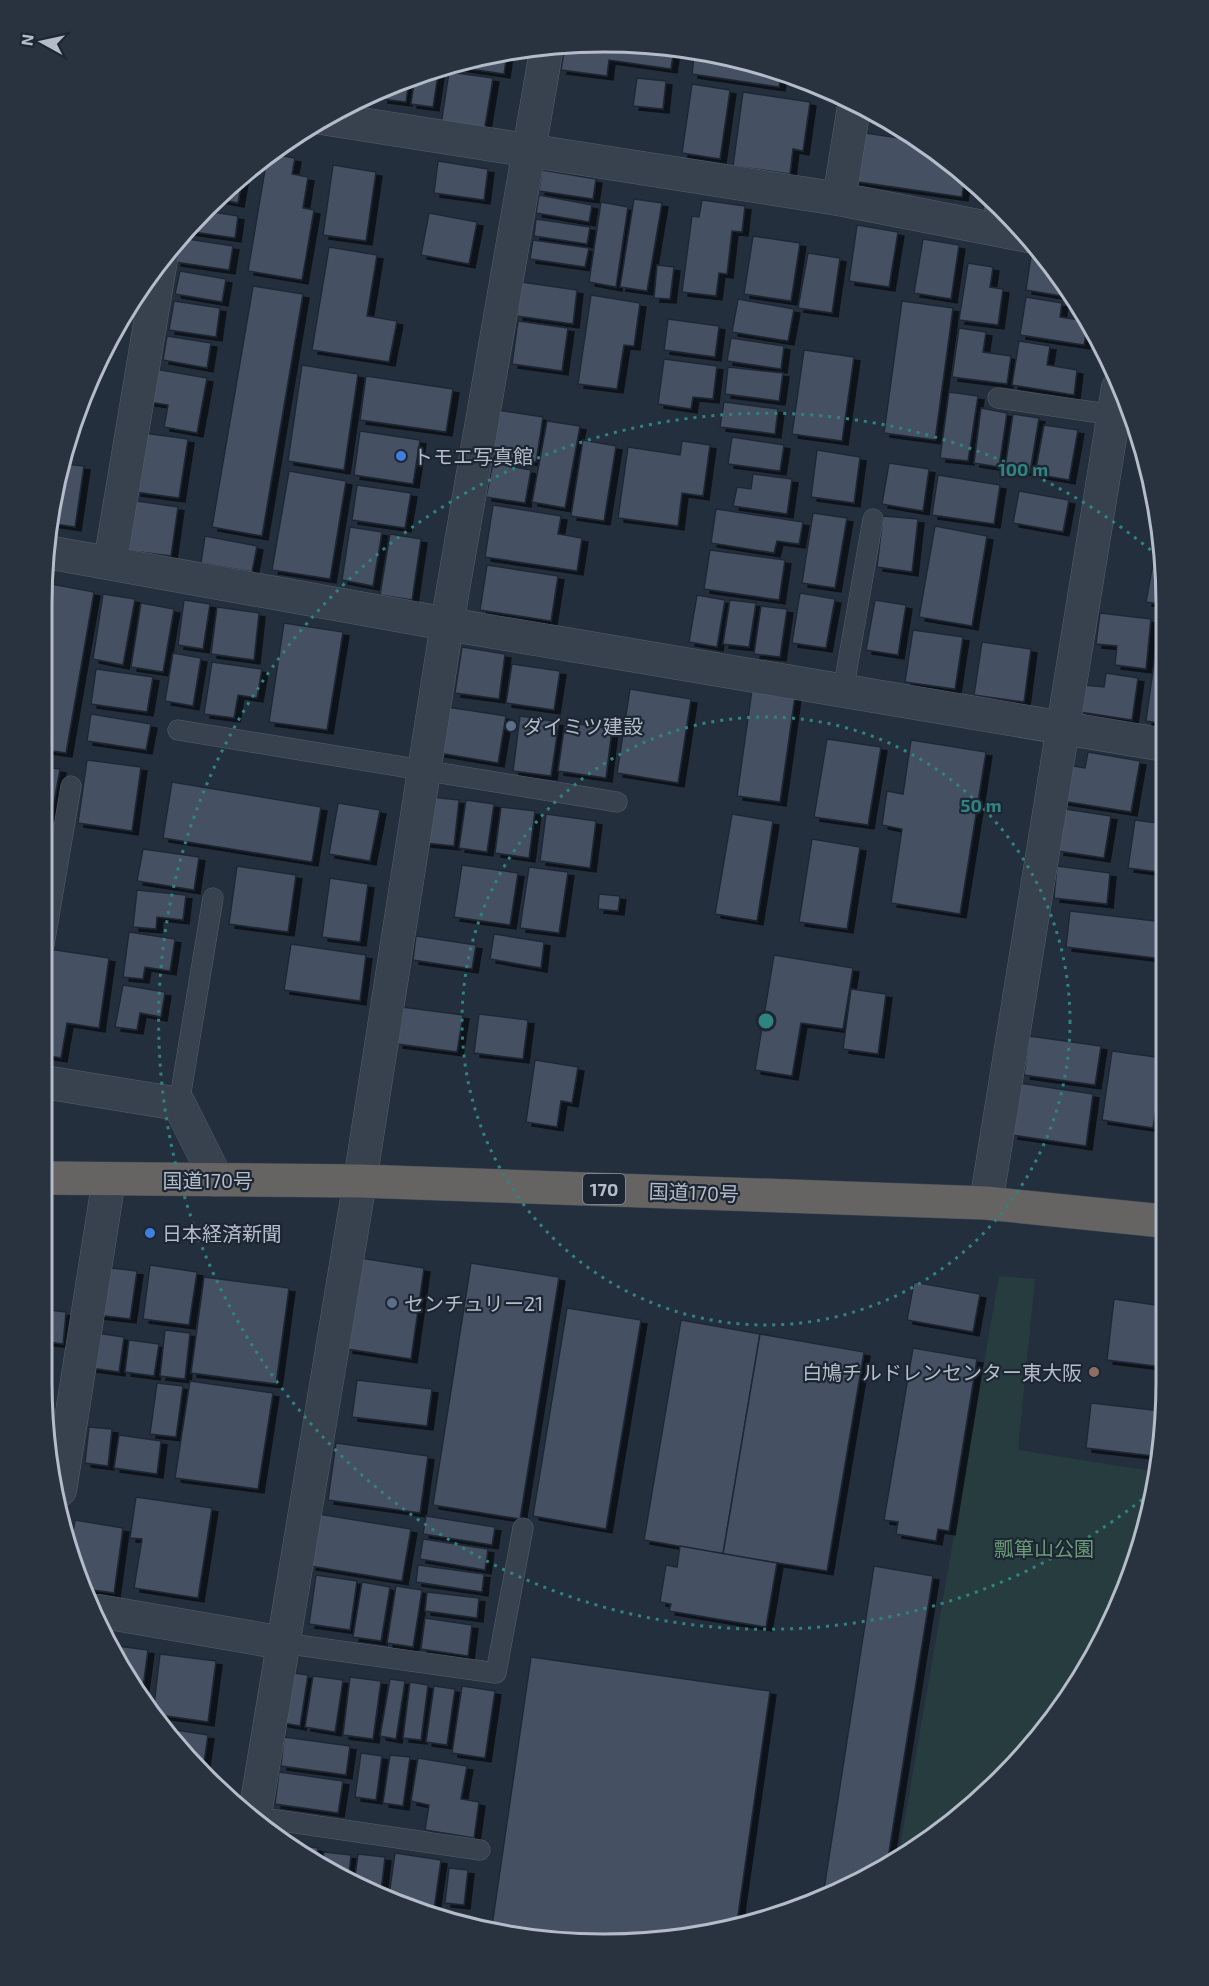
<svg xmlns="http://www.w3.org/2000/svg" width="1209" height="1986" font-family="'Exo 2','Noto Sans JP',sans-serif">
  <defs>
    <filter id="shadow"><feDropShadow dx="6" dy="4" stdDeviation="0" flood-color="#0009"/></filter>
  </defs>
  <rect width="100%" height="100%" fill="#242f3e"/>
  <polygon fill="#263c3f" points="999,1276 1035,1279 1018,1450 1158,1472 1124,1596 1051,1724 915,1850 900,1847"/>
  <g fill="#455162" stroke="#1f2835" stroke-width="1.5" filter="url(#shadow)">
    <polygon points="641,43 674,49 671,69 609,60 607,76 561,70 565,46"/>
    <polygon points="507,53 504,74 450,66"/>
    <polygon points="715,55 750,61 781,73 779,87 692,74 694,56 714,59"/>
    <polygon points="439,68 433,107 411,104 415,76"/>
    <polygon points="449,72 493,78 484,132 441,125"/>
    <polygon points="637,78 666,81 663,109 633,106"/>
    <polygon points="409,79 406,102 382,99 383,90"/>
    <polygon points="692,84 730,90 720,159 682,153"/>
    <polygon points="743,92 810,102 803,151 793,149 790,174 733,166"/>
    <polygon points="859,132 919,141 947,158 965,175 962,197 852,181"/>
    <polygon points="272,154 295,158 292,174 308,177 303,208 314,210 302,280 248,271 267,158"/>
    <polygon points="438,161 488,169 484,200 434,193"/>
    <polygon points="333,165 376,172 366,241 323,235"/>
    <polygon points="542,170 596,179 593,199 539,191"/>
    <polygon points="243,175 238,203 217,199 233,182"/>
    <polygon points="985,194 1006,214 983,210"/>
    <polygon points="539,195 592,205 589,222 536,213"/>
    <polygon points="634,199 662,203 647,291 620,287"/>
    <polygon points="702,200 745,206 742,232 732,231 727,274 719,273 716,296 682,292 692,216 699,217"/>
    <polygon points="601,202 628,207 616,287 589,282"/>
    <polygon points="206,211 238,216 235,238 187,231"/>
    <polygon points="429,213 477,222 469,264 421,255"/>
    <polygon points="536,219 590,227 587,244 534,236"/>
    <polygon points="857,225 898,232 889,287 849,281"/>
    <polygon points="753,236 800,243 791,301 744,294"/>
    <polygon points="181,238 233,246 229,270 175,262 177,242"/>
    <polygon points="923,239 959,245 951,299 914,293"/>
    <polygon points="533,240 589,248 585,267 530,259"/>
    <polygon points="329,247 377,255 367,316 397,321 389,362 312,350"/>
    <polygon points="808,253 840,258 832,313 798,308"/>
    <polygon points="1031,256 1045,258 1073,298 1026,290"/>
    <polygon points="968,263 993,267 990,287 1003,289 998,325 959,320"/>
    <polygon points="657,265 674,267 670,299 654,298"/>
    <polygon points="180,271 226,279 222,302 175,294"/>
    <polygon points="521,282 577,290 573,324 517,316"/>
    <polygon points="253,286 303,294 262,536 212,527"/>
    <polygon points="591,295 640,303 634,346 624,345 617,389 578,384"/>
    <polygon points="1026,297 1062,303 1060,317 1088,321 1084,345 1020,335"/>
    <polygon points="738,299 794,309 788,341 732,332"/>
    <polygon points="174,301 220,308 216,337 169,330"/>
    <polygon points="902,301 953,308 935,440 884,433"/>
    <polygon points="668,319 719,326 715,357 664,350"/>
    <polygon points="518,321 568,328 562,371 512,364"/>
    <polygon points="959,328 986,332 983,352 1011,356 1007,384 952,377"/>
    <polygon points="167,336 211,343 207,368 163,360"/>
    <polygon points="731,338 784,346 781,369 727,361"/>
    <polygon points="1019,341 1050,346 1047,365 1077,370 1074,395 1012,385"/>
    <polygon points="804,350 854,357 842,441 792,434"/>
    <polygon points="664,359 717,366 713,399 693,397 691,409 658,404"/>
    <polygon points="302,365 358,374 344,470 288,461"/>
    <polygon points="728,367 783,373 779,401 725,394"/>
    <polygon points="155,369 207,378 197,433 164,427 168,405 149,402"/>
    <polygon points="366,376 453,389 446,432 360,420"/>
    <polygon points="949,392 978,396 968,461 940,458"/>
    <polygon points="724,402 778,409 775,434 720,427"/>
    <polygon points="981,408 1007,413 999,467 974,463"/>
    <polygon points="497,410 543,417 536,462 488,455"/>
    <polygon points="1013,414 1039,418 1030,472 1005,468"/>
    <polygon points="547,421 580,426 565,508 532,502"/>
    <polygon points="1044,425 1078,430 1069,480 1035,474"/>
    <polygon points="360,431 420,440 413,484 354,475"/>
    <polygon points="144,433 188,439 179,498 135,492"/>
    <polygon points="732,437 784,445 780,471 728,464"/>
    <polygon points="583,440 616,446 604,521 571,516"/>
    <polygon points="682,441 710,445 703,496 682,493 678,526 618,518 628,447 680,455"/>
    <polygon points="817,450 860,457 854,503 811,497"/>
    <polygon points="493,463 531,470 525,503 486,497"/>
    <polygon points="889,463 929,469 923,511 882,504"/>
    <polygon points="65,464 84,466 75,527 49,523"/>
    <polygon points="289,471 346,481 330,579 272,570"/>
    <polygon points="753,474 792,479 787,514 733,506 737,487 751,489"/>
    <polygon points="938,475 1000,485 994,524 932,515"/>
    <polygon points="357,485 411,493 405,528 352,520"/>
    <polygon points="1019,491 1069,500 1063,532 1013,523"/>
    <polygon points="130,500 178,507 171,556 124,550"/>
    <polygon points="493,505 561,516 558,534 582,538 577,571 485,557"/>
    <polygon points="716,509 803,522 799,544 777,541 774,553 711,543"/>
    <polygon points="813,513 847,518 835,588 802,583"/>
    <polygon points="883,516 918,519 912,572 877,567"/>
    <polygon points="935,526 987,536 972,626 919,617"/>
    <polygon points="350,527 382,532 373,586 342,580"/>
    <polygon points="390,534 421,539 412,600 380,595"/>
    <polygon points="205,536 257,546 252,572 201,563"/>
    <polygon points="710,550 785,560 779,600 704,589"/>
    <polygon points="1154,558 1164,560 1166,605 1146,602"/>
    <polygon points="487,565 558,576 551,621 480,610"/>
    <polygon points="46,583 94,592 66,753 46,750"/>
    <polygon points="800,593 835,599 826,648 792,643"/>
    <polygon points="103,594 135,599 123,665 93,659"/>
    <polygon points="697,595 725,600 717,647 689,642"/>
    <polygon points="184,600 210,604 203,649 178,645"/>
    <polygon points="730,600 756,603 749,647 723,644"/>
    <polygon points="875,600 906,605 898,655 866,650"/>
    <polygon points="141,603 174,609 163,672 131,667"/>
    <polygon points="761,606 787,609 780,657 754,654"/>
    <polygon points="217,607 259,613 254,660 211,654"/>
    <polygon points="1100,613 1151,619 1146,669 1115,665 1117,646 1096,644"/>
    <polygon points="1160,619 1166,620 1165,724 1146,721"/>
    <polygon points="284,623 343,632 327,730 269,722"/>
    <polygon points="913,630 963,637 955,689 905,682"/>
    <polygon points="982,642 1031,649 1024,702 974,695"/>
    <polygon points="462,647 505,654 499,699 455,693"/>
    <polygon points="173,653 201,658 193,706 165,701"/>
    <polygon points="212,662 262,669 257,698 238,695 234,718 204,714"/>
    <polygon points="512,664 560,671 554,710 506,703"/>
    <polygon points="96,669 153,677 147,712 91,704"/>
    <polygon points="1106,673 1138,678 1132,720 1080,712 1084,685 1104,687"/>
    <polygon points="630,689 691,699 678,783 617,773"/>
    <polygon points="752,690 795,696 780,802 737,796"/>
    <polygon points="447,707 506,716 498,763 439,753"/>
    <polygon points="91,714 151,724 146,750 87,741"/>
    <polygon points="520,716 559,722 551,776 513,771"/>
    <polygon points="565,722 612,729 606,778 558,771"/>
    <polygon points="827,739 881,747 868,825 814,817"/>
    <polygon points="911,740 986,752 960,914 891,903 902,829 882,825 887,791 903,794"/>
    <polygon points="1088,752 1140,761 1131,812 1062,801 1068,765 1085,768"/>
    <polygon points="87,760 141,767 132,831 78,823"/>
    <polygon points="45,767 60,769 51,818 45,817"/>
    <polygon points="172,782 321,807 312,862 163,838"/>
    <polygon points="431,797 459,800 454,846 425,843"/>
    <polygon points="466,800 494,804 487,852 459,848"/>
    <polygon points="338,803 380,810 370,861 329,854"/>
    <polygon points="501,807 535,811 529,858 495,853"/>
    <polygon points="1065,809 1111,816 1104,858 1058,851"/>
    <polygon points="546,814 596,821 590,868 540,861"/>
    <polygon points="732,814 773,821 757,921 715,914"/>
    <polygon points="1135,820 1165,824 1165,873 1128,868"/>
    <polygon points="812,839 860,847 847,929 799,922"/>
    <polygon points="143,849 199,857 194,890 137,881"/>
    <polygon points="462,865 518,873 510,925 454,917"/>
    <polygon points="237,866 296,875 288,932 229,924"/>
    <polygon points="1057,866 1110,873 1107,904 1054,898"/>
    <polygon points="529,867 568,872 559,933 520,928"/>
    <polygon points="330,878 368,884 360,942 322,937"/>
    <polygon points="137,890 186,895 183,920 157,917 156,929 133,927"/>
    <polygon points="599,894 620,896 618,911 598,909"/>
    <polygon points="1070,911 1164,922 1163,959 1066,947"/>
    <polygon points="129,932 175,939 170,971 145,967 143,979 123,977"/>
    <polygon points="494,934 544,942 541,968 490,959"/>
    <polygon points="416,936 476,945 472,969 413,960"/>
    <polygon points="291,944 366,955 360,1001 284,990"/>
    <polygon points="49,949 109,958 99,1028 67,1023 61,1058 44,1055 44,979"/>
    <polygon points="774,955 853,968 843,1029 801,1023 792,1076 755,1070"/>
    <polygon points="123,985 165,992 161,1017 140,1013 137,1030 115,1027"/>
    <polygon points="851,989 886,994 878,1054 843,1049"/>
    <polygon points="402,1007 463,1015 457,1052 397,1044"/>
    <polygon points="479,1014 528,1020 523,1059 474,1053"/>
    <polygon points="1029,1036 1101,1046 1095,1085 1024,1075"/>
    <polygon points="1112,1051 1163,1058 1153,1128 1102,1120"/>
    <polygon points="535,1060 578,1067 572,1103 561,1101 557,1127 526,1122"/>
    <polygon points="1019,1083 1093,1094 1086,1146 1012,1135"/>
    <polygon points="360,1258 424,1268 411,1359 347,1349"/>
    <polygon points="471,1263 559,1277 520,1519 433,1505"/>
    <polygon points="150,1265 197,1272 189,1325 143,1319"/>
    <polygon points="103,1267 137,1271 130,1319 97,1315"/>
    <polygon points="204,1277 289,1288 276,1384 191,1373"/>
    <polygon points="914,1282 980,1294 973,1332 907,1320"/>
    <polygon points="1114,1299 1163,1306 1163,1367 1107,1360"/>
    <polygon points="567,1308 641,1320 606,1529 533,1516"/>
    <polygon points="42,1309 66,1312 63,1344 42,1341"/>
    <polygon points="681,1320 760,1334 723,1554 644,1540"/>
    <polygon points="165,1330 190,1333 185,1379 160,1376"/>
    <polygon points="96,1333 124,1337 119,1372 91,1368"/>
    <polygon points="760,1334 864,1352 827,1571 723,1554"/>
    <polygon points="129,1340 159,1344 154,1376 125,1372"/>
    <polygon points="913,1348 977,1359 949,1531 938,1529 936,1541 896,1534 898,1522 884,1520"/>
    <polygon points="357,1380 432,1389 427,1426 352,1417"/>
    <polygon points="190,1381 273,1393 258,1489 175,1478"/>
    <polygon points="157,1383 183,1386 176,1437 150,1434"/>
    <polygon points="1091,1403 1162,1411 1162,1457 1086,1448"/>
    <polygon points="89,1427 112,1429 108,1466 85,1463"/>
    <polygon points="119,1435 161,1441 157,1474 114,1468"/>
    <polygon points="336,1443 428,1456 420,1513 328,1500"/>
    <polygon points="136,1497 212,1508 198,1598 134,1588 142,1539 130,1538"/>
    <polygon points="318,1514 411,1529 402,1581 310,1566"/>
    <polygon points="426,1516 495,1527 492,1545 423,1534"/>
    <polygon points="75,1520 123,1528 114,1593 86,1589 72,1562 70,1551"/>
    <polygon points="423,1539 488,1549 485,1570 420,1559"/>
    <polygon points="680,1546 777,1563 766,1627 669,1611 671,1604 660,1602 666,1565 677,1567"/>
    <polygon points="418,1565 484,1574 482,1592 416,1582"/>
    <polygon points="874,1566 933,1576 888,1858 896,1860 823,1896"/>
    <polygon points="316,1575 357,1581 350,1630 309,1624"/>
    <polygon points="362,1582 390,1587 381,1641 353,1637"/>
    <polygon points="396,1586 422,1590 413,1647 387,1643"/>
    <polygon points="427,1592 479,1598 477,1618 425,1611"/>
    <polygon points="425,1618 472,1625 468,1656 421,1649"/>
    <polygon points="117,1646 148,1650 142,1694"/>
    <polygon points="160,1654 216,1661 208,1722 153,1714"/>
    <polygon points="531,1657 770,1691 737,1922 604,1944 492,1926"/>
    <polygon points="286,1672 308,1675 300,1726 278,1722"/>
    <polygon points="313,1676 343,1680 335,1732 305,1727"/>
    <polygon points="350,1677 381,1681 373,1739 343,1735"/>
    <polygon points="390,1679 405,1681 396,1739 380,1736"/>
    <polygon points="410,1682 428,1685 421,1740 403,1738"/>
    <polygon points="434,1686 455,1689 447,1745 426,1742"/>
    <polygon points="462,1686 495,1691 485,1758 452,1753"/>
    <polygon points="163,1728 208,1735 203,1769"/>
    <polygon points="284,1737 350,1746 346,1775 281,1766"/>
    <polygon points="361,1753 382,1756 376,1800 355,1797"/>
    <polygon points="390,1755 410,1757 403,1806 383,1803"/>
    <polygon points="418,1758 467,1766 461,1799 479,1802 474,1838 425,1830 429,1805 411,1801"/>
    <polygon points="279,1772 343,1781 338,1813 275,1804"/>
    <polygon points="293,1844 318,1848 317,1857"/>
    <polygon points="324,1852 351,1855 349,1874 323,1860"/>
    <polygon points="395,1853 441,1860 433,1916 424,1914 389,1896"/>
    <polygon points="358,1854 385,1857 381,1891 355,1877"/>
    <polygon points="449,1868 468,1870 464,1905 445,1903"/>
  </g>
  <g fill="none" stroke-linecap="round" stroke-linejoin="round">
    <defs>
      <g id="service">
        <polyline points="998,398 1114,415"/>
        <polyline points="843,691 873,519"/>
        <polyline points="178,730 617,802"/>
        <polyline points="44,945 71,786"/>
        <polyline points="179,1104 213,898"/>
        <polyline points="283,1643 496,1673 523,1528"/>
        <polyline points="255,1817 480,1850"/>
      </g>
      <g id="minor">
        <polyline points="322,118 839,199 1029,236"/>
        <polyline points="839,199 855,101"/>
        <polyline points="47,552 447,624 1165,745"/>
        <polyline points="110,563 161,259"/>
        <polyline points="44,1082 179,1104 217,1180"/>
        <polyline points="986,1203 1118,388"/>
        <polyline points="60,1490 109,1179"/>
        <polyline points="98,1611 283,1643"/>
        <polyline points="254,1820 360,1181 447,624 547,46"/>
      </g>
      <polyline id="trunk" points="43,1178 360,1181 986,1203 1163,1221"/>
    </defs>
    <use href="#service" stroke="#565f6c" stroke-width="21"/>
    <use href="#minor" stroke="#565f6c" stroke-width="34"/>
    <use href="#trunk" stroke="#434c59" stroke-width="34"/>
    <use href="#service" stroke="#38414e" stroke-width="20"/>
    <use href="#minor" stroke="#38414e" stroke-width="33"/>
    <use href="#trunk" stroke="#656462" stroke-width="33"/>
  </g>
  <g fill="none" stroke="#308480" stroke-width="3" stroke-dasharray="3 6">
    <circle cx="766" cy="1021" r="304"/>
    <path d="M1149 1494A608 608 0 1 1 1165 562"/>
  </g>
  <g fill="#3f7fe0" stroke="#1d2633" stroke-width="2">
    <circle cx="401" cy="456" r="6"/>
    <circle cx="150" cy="1233" r="6"/>
  </g>
  <g fill="#5c6f8a" stroke="#1d2633" stroke-width="2">
    <circle cx="511" cy="726" r="6"/>
    <circle cx="392" cy="1303" r="6"/>
  </g>
  <circle fill="#8d6e63" stroke="#1d2633" stroke-width="2" cx="1094" cy="1372" r="6"/>
  <g text-anchor="middle" dominant-baseline="central" stroke-width="4.5" stroke-linejoin="round" paint-order="stroke">
    <rect fill="#1d2633" stroke="#878f9c" stroke-width="1.5" x="583" y="1174" width="42" height="30" rx="4.5"/>
    <g font-size="18" font-weight="bold" fill="#b4bcc9">
      <text x="604" y="1189">170</text>
    </g>
    <g font-size="20" fill="#b4bcc9" stroke="#1d2633" text-anchor="start">
      <text x="413" y="456">トモエ写真館</text>
      <text x="523" y="726">ダイミツ建設</text>
      <text x="162" y="1233">日本経済新聞</text>
      <text x="404" y="1303">センチュリー21</text>
      <text x="1082" y="1372" text-anchor="end">白鳩チルドレンセンター東大阪</text>
    </g>
    <g font-size="20" fill="#b4bcc9" stroke="#1d2633">
      <text x="208" y="1180">国道170号</text>
      <text transform="translate(694 1192) rotate(2)">国道170号</text>
    </g>
    <g font-size="20" fill="#6b9a76" stroke="#1d2633">
      <text x="1044" y="1548">瓢箪山公園</text>
    </g>
  </g>
  <path d="M0 0H1209V1986H0ZM604 52H604A552 552 0 0 1 1156 604V1382A552 552 0 0 1 604 1934H604A552 552 0 0 1 52 1382V604A552 552 0 0 1 604 52Z" fill="#29323f" fill-rule="evenodd"/>
  <path fill="none" stroke="#b4bcc9" stroke-width="3" d="M604 52H604A552 552 0 0 1 1156 604V1382A552 552 0 0 1 604 1934H604A552 552 0 0 1 52 1382V604A552 552 0 0 1 604 52Z"/>
  <circle cx="766" cy="1021" r="9" fill="#308480" stroke="#1d2633" stroke-width="3"/>
  <g font-size="18" text-anchor="middle" font-weight="bold" fill="#308480" stroke="#1d2633" stroke-width="4.5" stroke-linejoin="round" paint-order="stroke">
    <text x="1023" y="476">100 m</text>
    <text x="981" y="812">50 m</text>
  </g>
  <g transform="translate(42 42) rotate(278)" stroke="#1d2633" stroke-width="4.5" paint-order="stroke">
  <path d="M0-4.5L10 22L0 15L-10 22Z" fill="#b4bcc9"/>
  <text y="-9" font-size="16" font-weight="bold" text-anchor="middle" fill="#b4bcc9">N</text>
  </g>
</svg>
